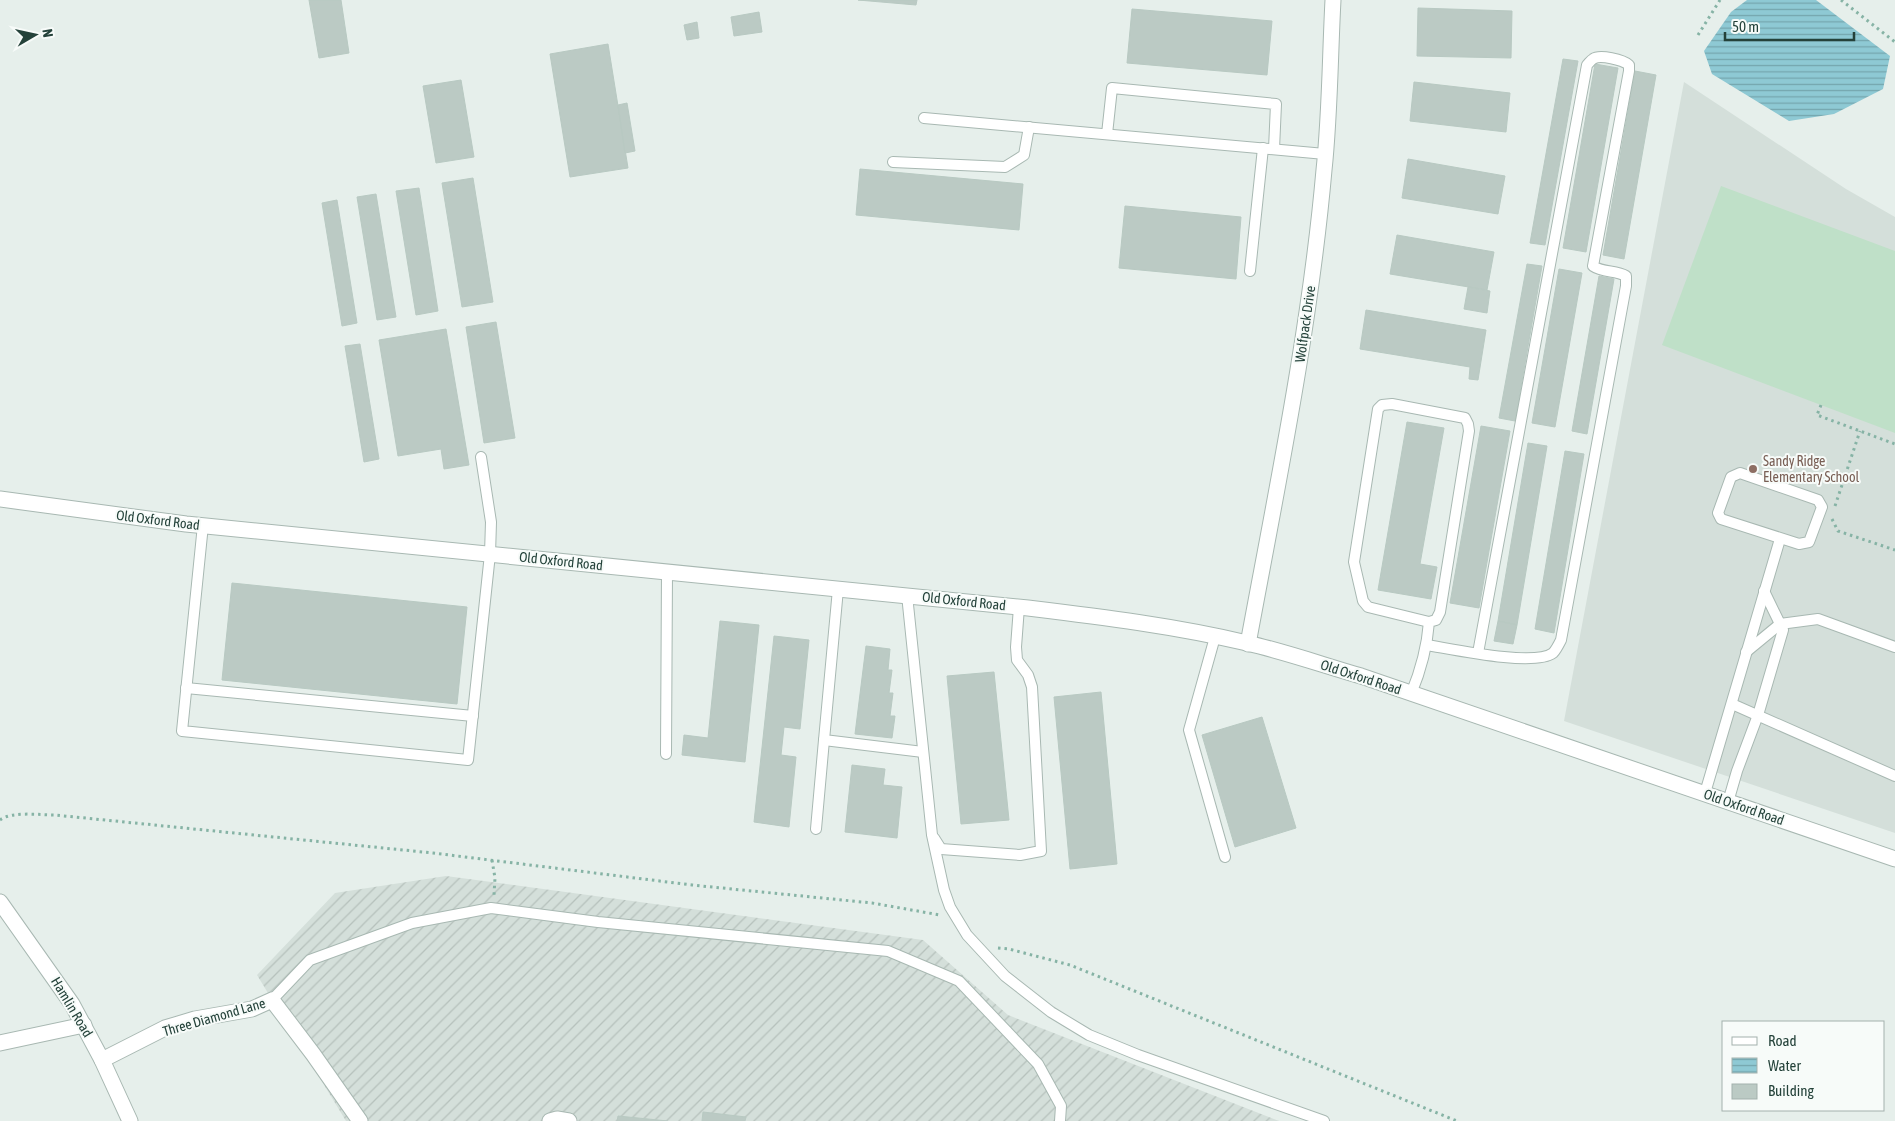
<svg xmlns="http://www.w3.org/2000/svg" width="1895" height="1121" font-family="'Asap Condensed',sans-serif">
  <defs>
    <pattern id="industrial-furrows" width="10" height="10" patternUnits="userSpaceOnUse" patternTransform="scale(1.25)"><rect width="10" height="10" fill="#d4dfda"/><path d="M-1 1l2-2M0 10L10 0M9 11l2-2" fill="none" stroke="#b6c1bc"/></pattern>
    <pattern id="water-rules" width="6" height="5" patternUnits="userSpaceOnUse" patternTransform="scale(1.25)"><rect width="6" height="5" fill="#8ec9d4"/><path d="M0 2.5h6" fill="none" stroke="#74a5ad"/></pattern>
  </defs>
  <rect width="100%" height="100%" fill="#e6efeb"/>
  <polygon fill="#d4dfda" points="1684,82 1846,189 1895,217 1895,833 1564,721"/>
  <polygon fill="url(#industrial-furrows)" points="446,876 923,940 1008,1015 1279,1121 346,1121 257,975 335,893"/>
  <polygon fill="#bfe0c8" points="1721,186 1895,251 1895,433 1662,345"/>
  <polygon fill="url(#water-rules)" points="1747,0 1816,0 1890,56 1883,89 1834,114 1789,121 1712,74 1704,51 1731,12"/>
  <g fill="#bbcac4" stroke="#b8c9c2">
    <polygon points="309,0 341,0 349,53 319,58"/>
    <polygon points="858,0 917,0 916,5"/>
    <polygon points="1418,8 1512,11 1511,58 1417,56"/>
    <polygon points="1132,9 1272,21 1267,75 1127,63"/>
    <polygon points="759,12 762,32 734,36 731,17"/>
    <polygon points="697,22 699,38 687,40 684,25"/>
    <polygon points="608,44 628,168 570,177 550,54"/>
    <polygon points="1563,59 1578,61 1545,245 1530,243"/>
    <polygon points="1595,64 1618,68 1586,252 1563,248"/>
    <polygon points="1635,71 1656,75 1624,259 1603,255"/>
    <polygon points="461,80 474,157 436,163 423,86"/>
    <polygon points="1414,82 1510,93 1506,132 1410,121"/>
    <polygon points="627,103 635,151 625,153 618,105"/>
    <polygon points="1408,159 1505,176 1498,214 1402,198"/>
    <polygon points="860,169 1023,184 1019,230 856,215"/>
    <polygon points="473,178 493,302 462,307 442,183"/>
    <polygon points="419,188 438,311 416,315 396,191"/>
    <polygon points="376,194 396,317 377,320 357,197"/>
    <polygon points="337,200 357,323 342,326 322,203"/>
    <polygon points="1125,206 1241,217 1236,279 1119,268"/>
    <polygon points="1397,235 1494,252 1487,290 1390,274"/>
    <polygon points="1527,264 1542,266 1515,421 1499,418"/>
    <polygon points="1559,269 1582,273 1555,427 1532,423"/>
    <polygon points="1599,276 1614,279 1587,434 1572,431"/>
    <polygon points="1468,287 1490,291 1487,313 1464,309"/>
    <polygon points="1366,310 1486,330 1478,380 1469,379 1470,367 1360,349"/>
    <polygon points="496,322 515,438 484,443 466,327"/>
    <polygon points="446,329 469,465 444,469 441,449 398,456 379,340"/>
    <polygon points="360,344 379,459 364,462 345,346"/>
    <polygon points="1407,422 1444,428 1420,564 1437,567 1431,599 1378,590"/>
    <polygon points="1481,426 1510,431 1479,608 1450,603"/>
    <polygon points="1528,443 1547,446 1517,625 1498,621"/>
    <polygon points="1565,451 1584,454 1554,633 1535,629"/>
    <polygon points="232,583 467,607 457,704 222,680"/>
    <polygon points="720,621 759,625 745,762 682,755 684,735 708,738"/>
    <polygon points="1498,621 1517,625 1513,644 1494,641"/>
    <polygon points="774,636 809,640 800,729 784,727 781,755 796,757 789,827 754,822"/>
    <polygon points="866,646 890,649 888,670 892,670 889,693 893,693 890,716 895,716 892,738 855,734"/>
    <polygon points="994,672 1009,820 961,824 947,676"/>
    <polygon points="1101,692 1117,864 1070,869 1054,697"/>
    <polygon points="1262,717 1296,828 1235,847 1202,735"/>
    <polygon points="852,765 885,769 883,785 902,787 897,838 845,832"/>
    <polygon points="703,1112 746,1117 745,1121 702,1121"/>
    <polygon points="618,1116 668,1121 617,1121"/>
  </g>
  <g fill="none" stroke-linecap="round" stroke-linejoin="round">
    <defs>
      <g id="service">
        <polyline points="924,118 1325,154"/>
        <polyline points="1107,134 1112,88 1276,104 1274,149"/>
        <polyline points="893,162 1005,167 1024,155 1029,127"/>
        <polyline points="1250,271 1263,148"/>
        <polygon points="1740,473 1818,500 1822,507 1809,542 1799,544 1721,519 1718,513 1731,477"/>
        <polyline points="203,525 182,731 468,760 490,554 491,522 481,457"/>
        <polyline points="838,589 824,740 923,752"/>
        <polyline points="907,595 932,835 944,890 950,907 967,935 1005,976 1051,1012 1089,1035 1138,1055 1324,1121"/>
        <polyline points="1215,637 1189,730 1225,857"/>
        <path d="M 1427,645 C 1452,649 1534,667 1553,653 C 1556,650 1559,644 1561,640 L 1626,286 L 1626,276 C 1616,270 1603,273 1593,266 L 1629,71 L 1629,65 C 1623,60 1600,54 1593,59 C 1591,60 1589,63 1587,65 L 1478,653"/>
        <polyline points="1746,652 1780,624 1818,619 1895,647"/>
        <polyline points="186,688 473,716"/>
        <path d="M 1411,694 C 1421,670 1427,648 1429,622 L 1368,607 L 1363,601 L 1354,562 L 1378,409 L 1382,405 L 1392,404 L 1465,418 L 1468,424 L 1469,431 L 1440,612 L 1436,620 L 1429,622"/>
        <polyline points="1732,704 1895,776"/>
        <polyline points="666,754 667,572"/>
        <polyline points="1705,793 1780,539"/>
        <polyline points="1728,802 1737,771 1758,715 1783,630 1764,591"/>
        <polyline points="816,829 824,740"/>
        <polyline points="934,838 941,849 1020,855 1041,851 1032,687 1028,675 1017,660 1016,647 1019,607"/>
        <polyline points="272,1000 310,960 412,923 491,908 598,922 888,951 959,981 1038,1064 1061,1106 1060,1121"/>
      </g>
      <g id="minor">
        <path d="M 1248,644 C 1277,487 1310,329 1324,170 C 1330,114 1330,56 1333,0"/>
        <polyline points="0,1043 84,1025"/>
        <polyline points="102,1060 165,1028 195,1019 252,1009 272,1000 313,1054 360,1121"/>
        <polyline points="550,1121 557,1119 569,1121"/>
      </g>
      <g id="tertiary">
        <path d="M 0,499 L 186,524 L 1028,608 C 1102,617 1175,626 1247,643 C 1286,652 1323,665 1361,676 L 1895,859"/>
        <polyline points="0,902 72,1004 102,1060 130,1121"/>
      </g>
    </defs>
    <use href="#service" stroke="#a8b8b2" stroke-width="12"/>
    <use href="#minor" stroke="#a8b8b2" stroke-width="17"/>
    <use href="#tertiary" stroke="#a8b8b2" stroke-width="17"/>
    <g stroke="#86b3a5" stroke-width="3" stroke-dasharray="2.5 4" stroke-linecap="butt">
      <polyline points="1841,0 1895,42"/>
      <polyline points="1698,35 1720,0"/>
      <polyline points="1821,405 1817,415 1895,444"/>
      <polyline points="1835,506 1860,431"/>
      <polyline points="1832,519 1838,531 1895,550"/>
      <path d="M 0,820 C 11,811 41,815 55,815 L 433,853 L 692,885 L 872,903 L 940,915"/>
      <polyline points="492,860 495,878 494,895"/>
      <polyline points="998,948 1009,949 1070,965 1457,1121"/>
    </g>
    <use href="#service" stroke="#fff" stroke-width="10"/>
    <use href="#minor" stroke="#fff" stroke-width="15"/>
    <use href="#tertiary" stroke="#fff" stroke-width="15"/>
  </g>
  <circle fill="#8d6e63" stroke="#f7fbf9" stroke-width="2" cx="1753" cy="469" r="5"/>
  <g text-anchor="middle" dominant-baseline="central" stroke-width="4" stroke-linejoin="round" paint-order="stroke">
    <g font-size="14" fill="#24423a" stroke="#f7fbf9">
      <text transform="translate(1305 324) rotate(-82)">Wolfpack Drive</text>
      <text transform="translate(158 520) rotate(7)">Old Oxford Road</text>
      <text transform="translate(561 561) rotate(6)">Old Oxford Road</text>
      <text transform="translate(964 601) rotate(6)">Old Oxford Road</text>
      <text transform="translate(1361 677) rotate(18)">Old Oxford Road</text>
      <text transform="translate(1744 807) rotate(19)">Old Oxford Road</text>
      <text transform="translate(72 1007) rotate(59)">Hamlin Road</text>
      <text transform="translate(214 1017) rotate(-16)">Three Diamond Lane</text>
    </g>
    <g font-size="14" fill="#785e54" stroke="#f7fbf9" text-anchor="start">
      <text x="1763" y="461">Sandy Ridge<tspan x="1763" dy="16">Elementary School</tspan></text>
    </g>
  </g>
  <rect x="1722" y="1021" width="162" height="90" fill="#f7fbf9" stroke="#a3b1ad"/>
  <rect x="1732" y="1037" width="25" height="8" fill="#ffffff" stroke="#a3b1ad"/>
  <text x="1768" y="1046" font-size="15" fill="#24423a">Road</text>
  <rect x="1732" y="1058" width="25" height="15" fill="url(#water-rules)" stroke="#a3b1ad"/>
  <text x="1768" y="1071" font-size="15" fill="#24423a">Water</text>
  <rect x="1732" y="1084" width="25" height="15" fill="#bbcac4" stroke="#a3b1ad"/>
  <text x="1768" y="1096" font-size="15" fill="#24423a">Building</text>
  <g transform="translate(35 35) rotate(81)" stroke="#f7fbf9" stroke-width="4" paint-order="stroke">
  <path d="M0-4L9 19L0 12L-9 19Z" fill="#24423a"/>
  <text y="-8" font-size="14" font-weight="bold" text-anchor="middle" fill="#24423a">N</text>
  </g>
  <path d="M1725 32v8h129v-8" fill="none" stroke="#24423a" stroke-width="2.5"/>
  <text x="1732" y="32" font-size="15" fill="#24423a" stroke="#f7fbf9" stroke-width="4" paint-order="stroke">50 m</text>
</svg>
